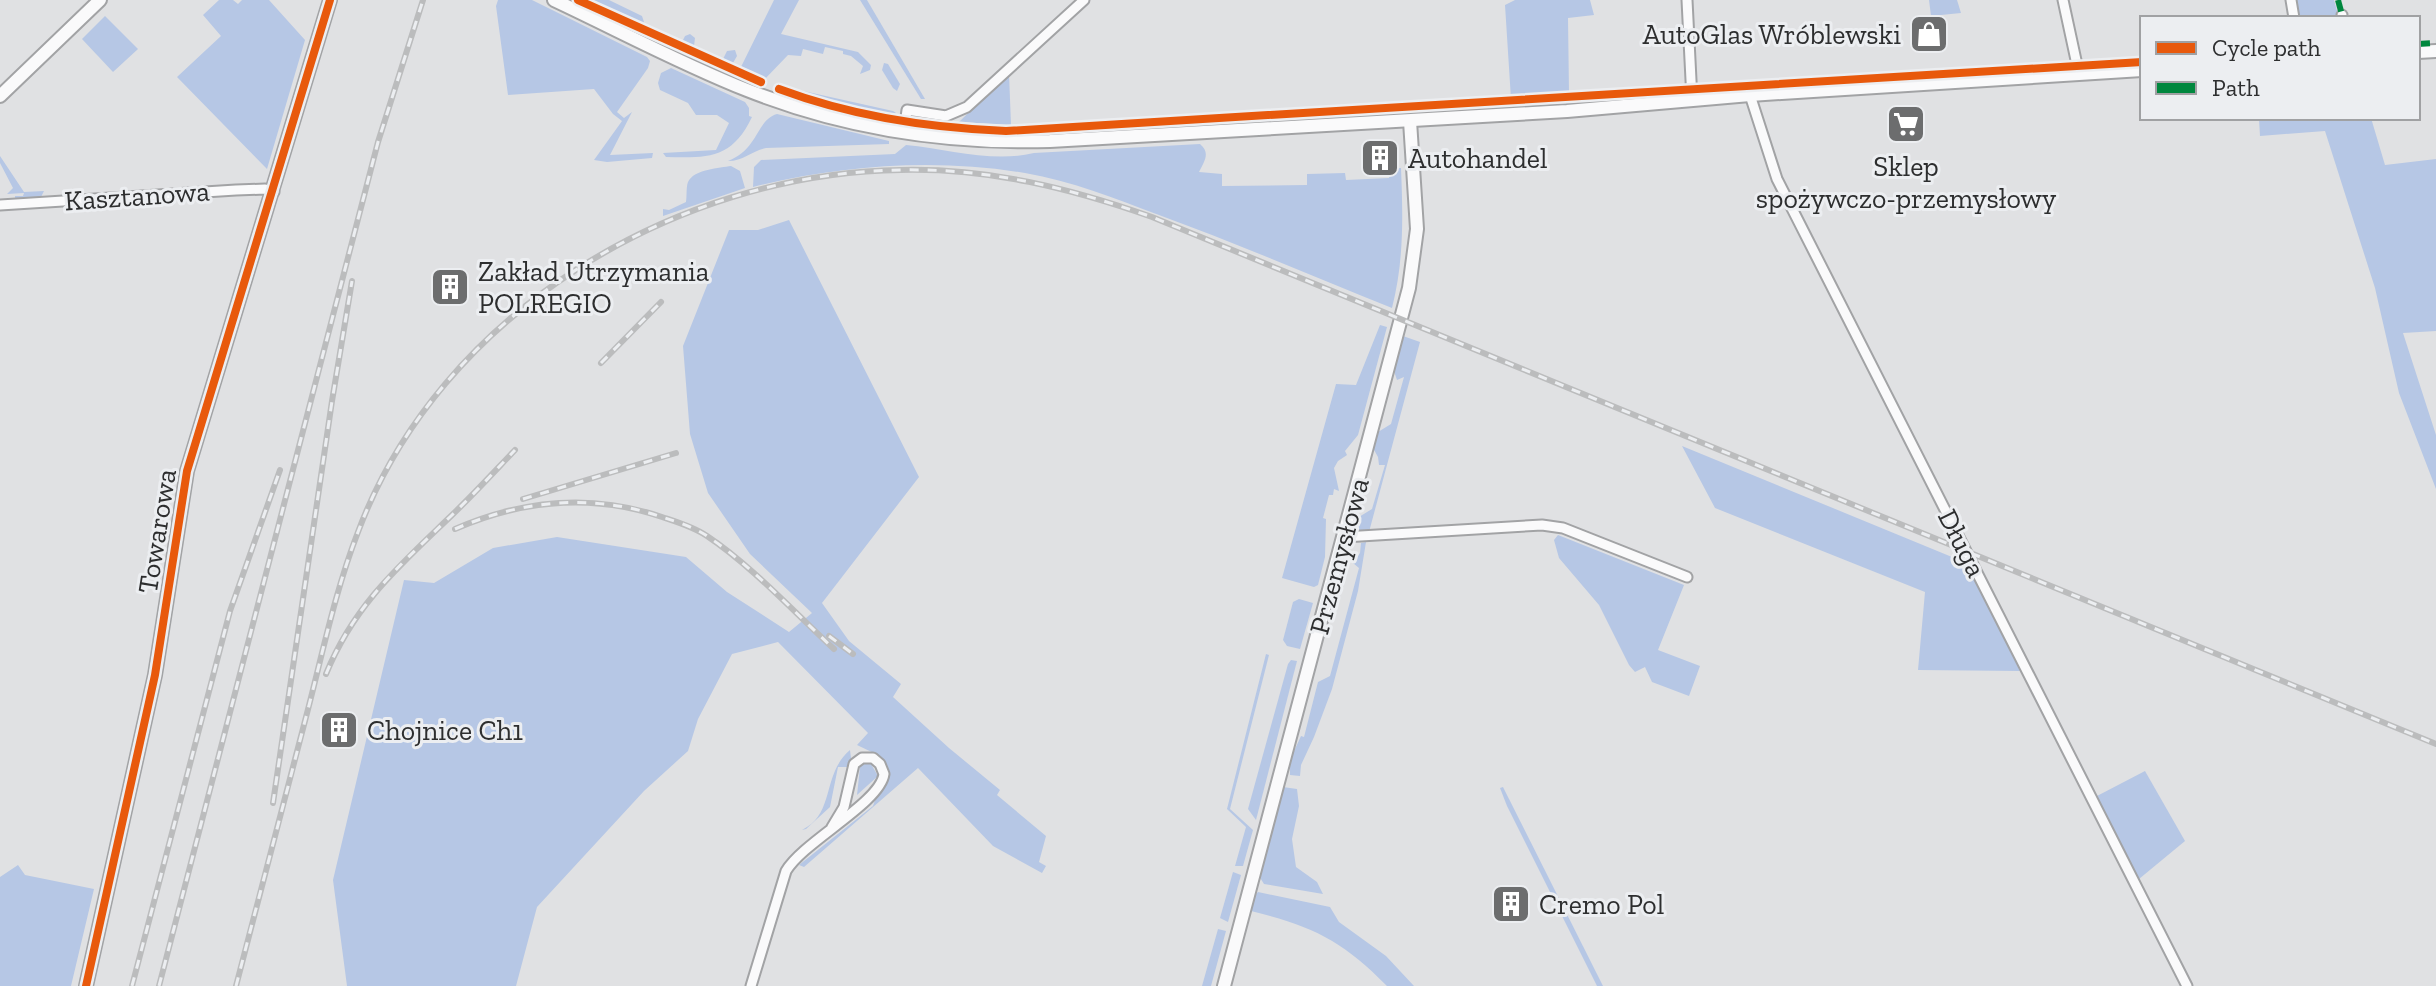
<svg xmlns="http://www.w3.org/2000/svg" width="2436" height="986" font-family="'Zilla Slab',serif">
  <rect width="100%" height="100%" fill="#e0e1e3"/>
  <g fill="#b6c7e5">
    <polygon points="219,0 233,0 238,4 242,0 269,0 305,40 267,169 177,77 221,36 203,15"/>
    <polygon points="498,0 532,0 647,57 650,61 648,68 617,112 624,118 632,112 610,155 653,153 652,158 607,162 594,160 622,121 613,114 594,89 508,95 496,6"/>
    <polygon points="586,0 609,0 642,16 644,22 642,25"/>
    <polygon points="774,0 799,0 781,34 858,52 871,65 870,70 860,74 863,66 851,56 843,54 843,51 825,47 823,54 803,49 801,56 788,55 763,81 739,71"/>
    <polygon points="860,0 867,0 925,99 921,99"/>
    <polygon points="1515,0 1590,0 1594,15 1568,18 1569,93 1511,99 1505,5"/>
    <polygon points="1929,0 1957,0 1961,13 1931,16"/>
    <polygon points="2294,0 2334,0 2339,18 2297,18"/>
    <polygon points="105,16 138,49 113,72 82,39"/>
    <polygon points="690,34 695,38 694,46 723,59 727,51 735,50 737,56 730,68 681,44 685,36"/>
    <polygon points="884,63 888,64 900,84 897,91 893,88 882,70"/>
    <path d="M 671,68 L 745,102 L 749,108 L 749,116 L 752,117 C 732,159 708,158 666,157 L 663,153 L 716,150 L 729,123 L 717,115 L 696,115 L 688,103 L 660,90 L 658,83 L 661,73 Z"/>
    <polygon points="1009,73 1011,125 959,122"/>
    <polygon points="781,86 893,111 896,113 890,116 783,89"/>
    <path d="M 777,114 L 889,141 L 889,144 L 766,148 C 751,151 744,161 728,161 C 759,149 756,120 777,114 Z"/>
    <polygon points="2297,118 2371,118 2385,165 2436,159 2436,331 2403,333 2436,435 2436,489 2399,393 2375,288 2325,131 2260,136 2259,119 2283,121"/>
    <path d="M 1200,144 C 1211,153 1204,162 1199,172 L 1222,174 L 1222,186 L 1307,185 L 1307,174 L 1345,173 L 1346,180 L 1389,178 L 1390,169 L 1401,168 C 1403,217 1404,261 1392,308 C 1315,277 1238,244 1159,215 C 1116,199 1072,181 1025,173 C 935,158 841,165 753,187 L 754,167 L 761,160 L 895,154 L 906,145 C 948,149 993,163 1034,153 Z"/>
    <polygon points="0,156 24,192 44,191 41,197 15,199 15,196 23,196 24,193 7,194 13,188 0,163"/>
    <path d="M 731,166 L 740,171 L 745,188 L 663,216 L 663,209 L 669,210 L 686,202 C 687,196 686,187 688,182 C 694,169 720,168 731,166 Z"/>
    <path d="M 789,220 L 919,477 L 822,603 L 849,641 L 901,684 L 893,697 L 949,748 L 1000,790 L 997,795 L 1046,836 L 1039,862 L 1046,866 L 1042,873 L 993,846 L 918,768 L 804,867 L 799,865 L 873,806 C 876,794 888,787 889,773 L 880,756 L 857,745 L 868,733 L 778,642 L 732,654 L 698,719 L 688,751 L 644,791 L 537,907 L 516,986 L 347,986 L 333,880 L 404,580 L 434,583 L 493,548 L 557,537 L 686,557 L 727,592 L 789,632 L 812,613 L 750,554 L 708,493 L 690,434 L 683,346 L 729,230 L 758,230 Z"/>
    <polygon points="1380,325 1387,327 1358,435 1345,451 1347,455 1338,461 1334,468 1339,491 1334,489 1333,495 1329,495 1323,518 1326,519 1325,557 1318,585 1314,587 1282,578 1336,384 1356,385"/>
    <polygon points="1403,336 1420,342 1369,532 1359,533 1354,530 1354,520 1372,509 1385,465 1379,465 1378,457 1373,448 1378,432 1391,424 1404,377 1397,380 1394,371"/>
    <polygon points="1682,446 1969,564 2020,671 1918,670 1925,592 1715,508"/>
    <polygon points="1558,535 1684,585 1658,650 1700,666 1689,696 1652,682 1645,667 1635,672 1629,665 1599,605 1559,558 1554,540"/>
    <polygon points="1366,542 1358,591 1332,689 1314,737 1301,765 1300,776 1290,775 1290,760 1301,736 1304,737 1318,682 1330,676 1359,568 1353,563 1360,553 1361,543"/>
    <polygon points="1299,599 1313,603 1300,649 1287,646 1283,640 1293,602"/>
    <polygon points="1266,654 1269,655 1230,809 1253,830 1243,866 1235,866 1246,827 1227,809"/>
    <polygon points="1291,660 1297,661 1256,820 1248,809 1288,664"/>
    <path d="M 850,750 L 851,758 L 847,767 L 838,767 L 830,807 L 806,829 L 802,830 C 836,813 821,775 850,750 Z"/>
    <polygon points="864,764 871,764 878,776 857,795 860,767"/>
    <polygon points="2145,771 2185,841 2139,879 2097,796"/>
    <polygon points="1283,787 1297,789 1299,806 1292,839 1296,867 1317,882 1323,894 1264,884 1259,876"/>
    <polygon points="1503,787 1603,986 1597,986 1507,806 1500,788"/>
    <polygon points="18,865 25,875 94,889 71,986 0,986 0,877"/>
    <polygon points="1233,872 1241,875 1228,922 1220,918"/>
    <path d="M 1258,892 L 1330,907 L 1339,922 L 1386,956 L 1414,986 L 1387,986 C 1342,940 1312,926 1251,911 L 1255,895 Z"/>
    <polygon points="1218,929 1226,931 1211,986 1202,986"/>
  </g>
  <g fill="none" stroke-linecap="round" stroke-linejoin="round">
    <defs>
      <g id="street">
        <polyline points="1687,0 1692,100"/>
        <polyline points="2063,0 2079,74"/>
        <polyline points="2291,0 2294,18"/>
        <polyline points="2342,15 2342,18"/>
        <polyline points="1750,95 1777,179 2187,986"/>
        <polyline points="904,132 907,110 946,116 967,107 1084,0"/>
        <polyline points="0,205 236,190 265,189 274,192"/>
        <polyline points="1344,537 1542,525 1563,528 1687,577"/>
        <path d="M 751,986 L 786,871 C 804,841 880,803 884,774 L 880,764 L 873,758 L 862,758 L 854,764 L 844,807 L 832,827"/>
      </g>
      <g id="secondary">
        <path d="M 554,0 C 618,30 681,64 747,90 C 843,128 947,144 1050,141 L 1567,111 L 1750,95 L 2142,70"/>
        <polyline points="2418,52 2436,51"/>
        <polyline points="0,96 100,0"/>
        <polyline points="86,986 155,675 187,471 330,0"/>
        <polyline points="1224,986 1409,288 1417,229 1410,121"/>
      </g>
    </defs>
    <use href="#street" stroke="#a2a3a5" stroke-width="13"/>
    <use href="#secondary" stroke="#a2a3a5" stroke-width="16"/>
    <use href="#street" stroke="#fafafb" stroke-width="9"/>
    <use href="#secondary" stroke="#fafafb" stroke-width="12"/>
    <defs>
      <g id="rail">
        <polyline points="601,363 661,302"/>
        <polyline points="523,499 676,453"/>
        <path d="M 455,529 C 522,500 592,493 662,517 C 677,522 694,527 707,536 C 752,566 794,612 834,649"/>
        <polyline points="829,636 853,654"/>
        <path d="M 326,674 C 354,605 399,566 451,516 C 473,495 494,472 515,450"/>
        <polyline points="273,803 332,401 352,281"/>
        <polyline points="132,986 230,611 280,470"/>
        <polyline points="159,986 378,142 423,0"/>
        <path d="M 236,986 C 259,896 283,807 306,717 C 322,656 335,591 358,532 C 439,314 675,173 901,170 C 989,168 1070,188 1152,217 L 2436,744"/>
      </g>
    </defs>
    <use href="#rail" stroke="#bbbcbd" stroke-width="6"/>
    <use href="#rail" stroke="#eceef1" stroke-width="3" stroke-dasharray="9" stroke-linecap="butt"/>
    <g stroke="#00873e" stroke-width="6" stroke-dasharray="12 6" stroke-linecap="butt">
      <polyline points="2338,0 2342,15"/>
      <polyline points="2418,44 2436,43"/>
    </g>
    <defs>
      <g id="cycleway">
        <polyline points="578,0 761,82"/>
        <path d="M 779,89 C 851,116 930,128 1006,131 L 2142,62"/>
        <polyline points="86,986 155,675 187,471 330,0"/>
      </g>
    </defs>
    <use href="#cycleway" stroke="#eceef1" stroke-width="13"/>
    <use href="#cycleway" stroke="#e8590c" stroke-width="8"/>
  </g>
  <defs>
    <symbol id="shop-square" viewBox="-11 -11 22 22"><rect x="-9" y="-9" width="18" height="18" rx="4" fill="#6c6d6e" stroke="#eceef1"/><path d="M-5-2.5h2.3a2.7 3.5 0 0 1 5.4 0H5L5.5 6h-11ZM-1.5-2.5h3a1.5 2.3 0 0 0-3 0Z" fill="#fff"/></symbol>
    <symbol id="supermarket-square" viewBox="-11 -11 22 22"><rect x="-9" y="-9" width="18" height="18" rx="4" fill="#6c6d6e" stroke="#eceef1"/><path d="M-6-5.5h2.5l.6 2H6L4.5 2H-2.5L-4.4-4H-6ZM-1.5 3.2a1.3 1.3 0 1 0 .1 0ZM3 3.2a1.3 1.3 0 1 0 .1 0Z" fill="#fff"/></symbol>
    <symbol id="building-square" viewBox="-11 -11 22 22"><rect x="-9" y="-9" width="18" height="18" rx="4" fill="#6c6d6e" stroke="#eceef1"/><path d="M-4-6H4V6H1V3H-1V6H-4ZM-2.5-4.3h1.7v1.8h-1.7ZM.8-4.3h1.7v1.8H.8ZM-2.5-1h1.7V.8h-1.7ZM.8-1h1.7V.8H.8Z" fill="#fff"/></symbol>
  </defs>
  <g fill-rule="evenodd">
    <use href="#shop-square" x="1907" y="12" width="44" height="44"/>
    <use href="#supermarket-square" x="1884" y="102" width="44" height="44"/>
    <use href="#building-square" x="1358" y="136" width="44" height="44"/>
    <use href="#building-square" x="428" y="265" width="44" height="44"/>
    <use href="#building-square" x="317" y="708" width="44" height="44"/>
    <use href="#building-square" x="1489" y="882" width="44" height="44"/>
  </g>
  <g text-anchor="middle" dominant-baseline="central" stroke-width="6" stroke-linejoin="round" paint-order="stroke">
    <g font-size="28" fill="#2d2e2f" stroke="#eceef1" text-anchor="start">
      <text x="1901" y="34" text-anchor="end">AutoGlas Wróblewski</text>
      <text x="1408" y="158">Autohandel</text>
      <text x="1906" y="166" text-anchor="middle">Sklep<tspan x="1906" dy="32">spożywczo-przemysłowy</tspan></text>
      <text x="478" y="271">Zakład Utrzymania<tspan x="478" dy="32">POLREGIO</tspan></text>
      <text x="367" y="730">Chojnice Ch1</text>
      <text x="1539" y="904">Cremo Pol</text>
    </g>
    <g font-size="28" fill="#2d2e2f" stroke="#eceef1">
      <text transform="translate(137 196) rotate(-4)">Kasztanowa</text>
      <text transform="translate(157 531) rotate(-81)">Towarowa</text>
      <text transform="translate(1962 543) rotate(63)">Długa</text>
      <text transform="translate(1339 556) rotate(-75)">Przemysłowa</text>
    </g>
  </g>
  <rect x="2140" y="16" width="280" height="104" fill="#eceef1" stroke="#a0a1a3" stroke-width="2"/>
  <rect x="2156" y="42" width="40" height="12" fill="#e8590c" stroke="#a0a1a3" stroke-width="2"/>
  <text x="2212" y="56" font-size="24" fill="#2d2e2f">Cycle path</text>
  <rect x="2156" y="82" width="40" height="12" fill="#00873e" stroke="#a0a1a3" stroke-width="2"/>
  <text x="2212" y="96" font-size="24" fill="#2d2e2f">Path</text>
</svg>
